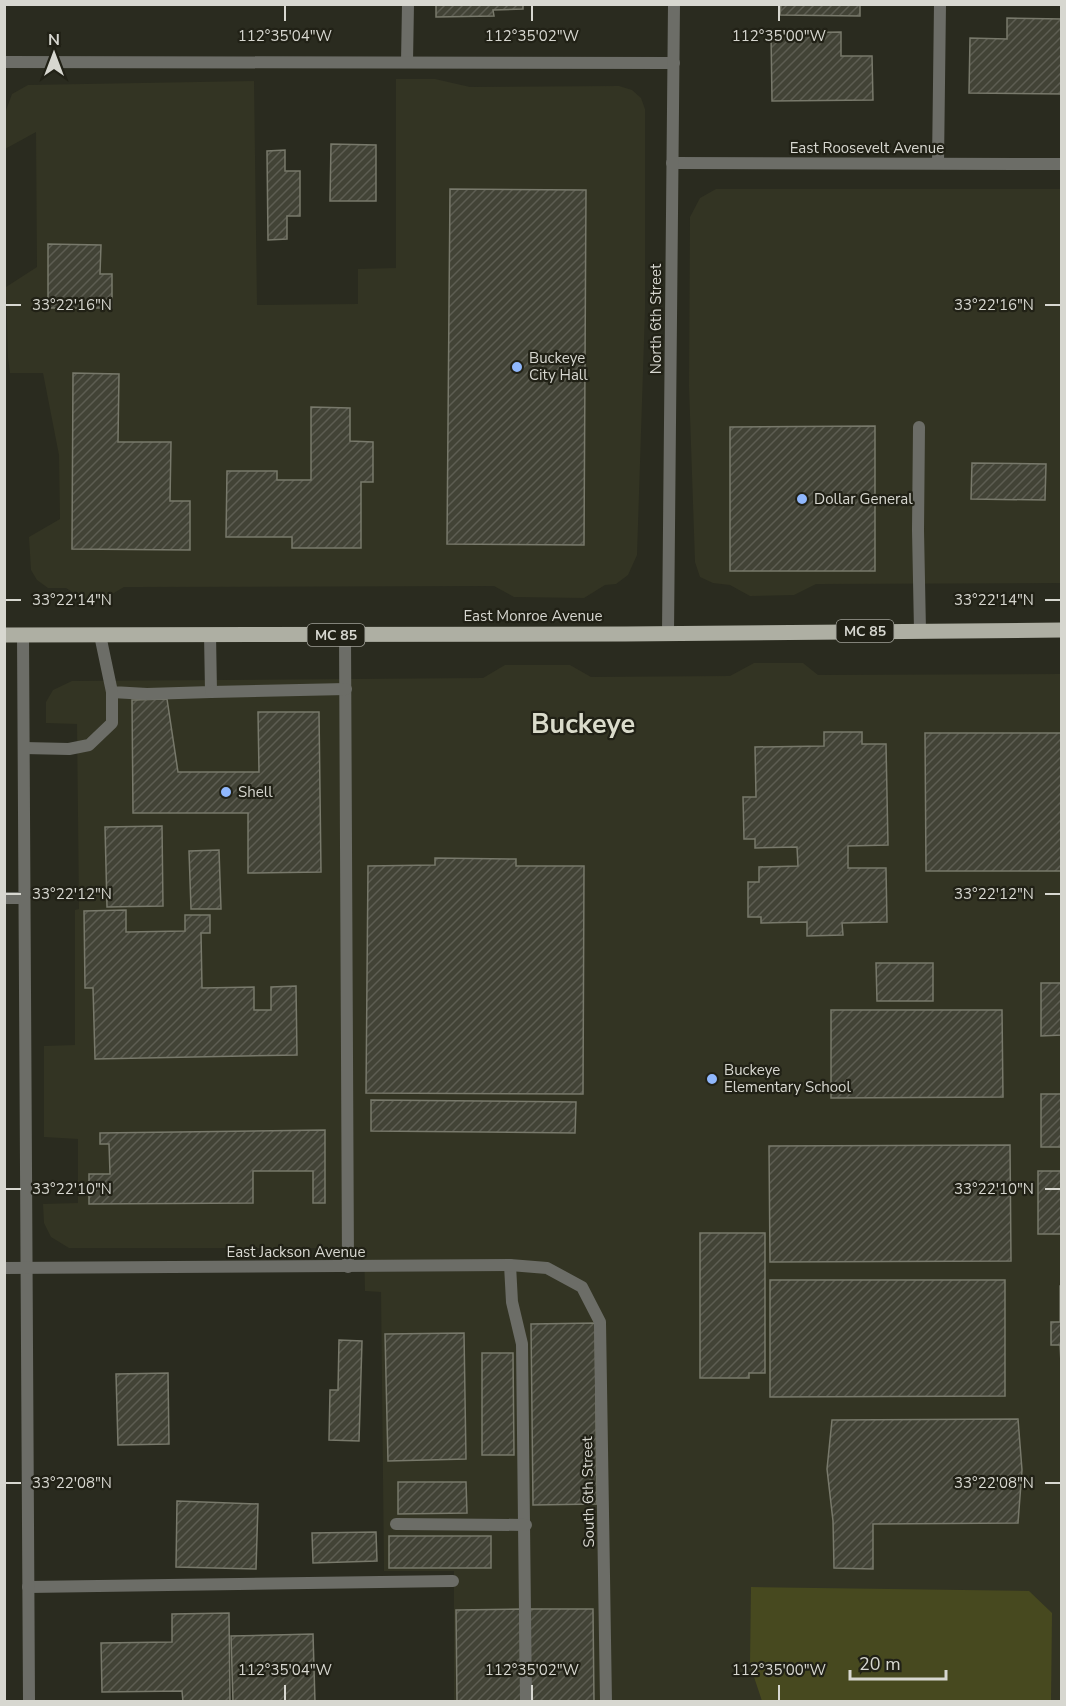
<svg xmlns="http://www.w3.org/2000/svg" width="1066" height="1706" font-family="'Nunito Sans',sans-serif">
  <defs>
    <pattern id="building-hatch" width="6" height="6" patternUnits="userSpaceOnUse" patternTransform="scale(1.5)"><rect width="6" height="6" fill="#424336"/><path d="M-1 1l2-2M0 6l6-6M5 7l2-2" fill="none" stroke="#5d5d52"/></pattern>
  </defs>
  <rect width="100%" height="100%" fill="#2a2b1f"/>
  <g fill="#333423">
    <polygon points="396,79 435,79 470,87 619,86 632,90 641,98 645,109 645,310 637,555 628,575 616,584 605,585 584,598 514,597 494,586 124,587 102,600 85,600 66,588 48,588 37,580 31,570 29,537 60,519 59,455 43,373 10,373 8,358 6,287 37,267 36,132 5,149 5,113 12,94 28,85 254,81 257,305 358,304 358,269 396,268"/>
    <polygon points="716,189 1061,189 1061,583 816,584 794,595 750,596 730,585 713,583 700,577 695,562 689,386 690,217 700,198"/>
    <polygon points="754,663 803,663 818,675 1061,674 1061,1701 454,1701 454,1571 384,1571 381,1292 365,1291 364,1248 69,1248 51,1237 44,1223 43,1204 78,1203 78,1139 44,1137 44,1046 75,1045 75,910 79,909 77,724 46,723 46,702 53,690 72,681 483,678 505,665 570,665 591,677 730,676"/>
  </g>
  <polygon fill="#47491f" points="751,1587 1029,1591 1052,1613 1051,1701 762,1701 750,1665"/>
  <g fill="url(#building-hatch)" stroke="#78796b" stroke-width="1.5">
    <polygon points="436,4 523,4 523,9 493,10 494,16 436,17"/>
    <polygon points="781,4 860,4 860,16 780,15"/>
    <polygon points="1007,18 1062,19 1062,94 969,93 970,38 1007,39"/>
    <polygon points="841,32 841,56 872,56 873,100 772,101 771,33"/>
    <polygon points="331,144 376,145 376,201 330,201"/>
    <polygon points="285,150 285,171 300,171 300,216 287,216 287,239 268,240 267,151"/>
    <polygon points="450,189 586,190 584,545 447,544"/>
    <polygon points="48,244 101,245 100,274 112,274 112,308 48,308"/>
    <polygon points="73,373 119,374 118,442 171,442 170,501 190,501 190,550 72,549"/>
    <polygon points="311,407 350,408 350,441 373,442 373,482 361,482 361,548 292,548 292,537 226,537 227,471 277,471 277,480 311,480"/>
    <polygon points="875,426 875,571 730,571 730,427"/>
    <polygon points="972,463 1046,464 1045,500 971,499"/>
    <polygon points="167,699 178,772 259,772 258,712 319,712 321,872 248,873 248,813 133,813 132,700"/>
    <polygon points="824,732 862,732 862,744 886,744 888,845 848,846 848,868 886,868 887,922 842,923 843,935 807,936 807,922 761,923 761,917 748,917 748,882 759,882 759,867 798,866 797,847 755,848 755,839 744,839 743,797 756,797 755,747 824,746"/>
    <polygon points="925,733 1062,733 1062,871 926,871"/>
    <polygon points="162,826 163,906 107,907 105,827"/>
    <polygon points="219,850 221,909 191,909 189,851"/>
    <polygon points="435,858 516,859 516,866 584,866 583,1094 366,1093 368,866 435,865"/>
    <polygon points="126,910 126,932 185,931 185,915 210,915 210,933 201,933 202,988 254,987 254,1010 271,1010 271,987 296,986 297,1055 95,1059 93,988 85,988 84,911"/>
    <polygon points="876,963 933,963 933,1001 877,1001"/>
    <polygon points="1041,983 1062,983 1062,1035 1041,1036"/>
    <polygon points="831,1010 1002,1010 1003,1097 831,1098"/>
    <rect x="1041" y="1094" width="21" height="53"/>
    <polygon points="371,1100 576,1102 575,1133 371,1131"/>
    <polygon points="325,1130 325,1203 313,1203 313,1171 253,1171 253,1203 89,1204 89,1174 110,1174 109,1144 100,1144 100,1133"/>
    <polygon points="1010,1145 1011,1261 770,1262 769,1146"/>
    <rect x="1038" y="1171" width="24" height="63"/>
    <polygon points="700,1233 765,1233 765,1373 749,1373 749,1378 700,1378"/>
    <polygon points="770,1280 1005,1280 1005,1396 770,1397"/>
    <polygon points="1060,1286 1062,1286 1062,1381 1060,1345 1051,1345 1051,1322 1060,1322"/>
    <polygon points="595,1323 597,1504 533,1505 531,1324"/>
    <polygon points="464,1333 466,1459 388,1461 385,1334"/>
    <polygon points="339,1340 362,1341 359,1441 329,1440 330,1390 338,1390"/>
    <polygon points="482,1353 513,1353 514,1455 482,1455"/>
    <polygon points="168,1373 169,1444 118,1445 116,1374"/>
    <polygon points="1018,1419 1022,1470 1018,1523 873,1524 873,1569 834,1568 833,1521 827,1469 832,1420"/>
    <polygon points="398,1482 466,1482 467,1513 398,1514"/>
    <polygon points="177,1501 258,1504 256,1569 176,1567"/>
    <polygon points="376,1532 377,1561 313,1563 312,1533"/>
    <rect x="389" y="1536" width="102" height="32"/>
    <polygon points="520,1609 521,1702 457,1702 456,1610"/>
    <polygon points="529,1609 593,1609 594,1702 530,1702"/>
    <polygon points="229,1613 230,1702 183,1702 182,1691 102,1692 101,1643 172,1642 172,1614"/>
    <polygon points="313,1634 315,1702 233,1702 231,1636"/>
  </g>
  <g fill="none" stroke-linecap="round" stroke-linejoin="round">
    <g stroke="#6c6d67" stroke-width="12">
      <polyline points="407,62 408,4"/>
      <polyline points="938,163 940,4"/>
      <polyline points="919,427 918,530 920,631"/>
      <polyline points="100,635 112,692 147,694 211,692 210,634"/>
      <polyline points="345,635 348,1267"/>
      <polyline points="211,692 346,689"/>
      <polyline points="24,748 69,749 89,745 112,723 112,692"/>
      <polyline points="4,898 24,898"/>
      <polyline points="510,1265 512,1302 522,1344 526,1702"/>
      <polyline points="396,1524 526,1525"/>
      <polyline points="28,1587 453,1581"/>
    </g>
    <g stroke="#6c6d67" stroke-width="12">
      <polyline points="4,62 674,63"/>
      <polyline points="672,163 1062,164"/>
      <polyline points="668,633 674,4"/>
      <polyline points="23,635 29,1702"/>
      <polyline points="4,1268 510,1265 547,1268 582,1287 600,1322 606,1702"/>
    </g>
    <polyline stroke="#aeafa3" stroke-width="15" points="4,635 625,634 1062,630"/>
  </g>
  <path fill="none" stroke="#d7d7d0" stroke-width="2" d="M 285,6 L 285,21M 532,6 L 532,21M 779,6 L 779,21M 6,305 L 21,305M 1045,305 L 1060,305M 6,600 L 21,600M 1045,600 L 1060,600M 6,894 L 21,894M 1045,894 L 1060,894M 6,1189 L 21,1189M 1045,1189 L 1060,1189M 6,1483 L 21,1483M 1045,1483 L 1060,1483M 285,1685 L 285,1700M 532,1685 L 532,1700M 779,1685 L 779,1700"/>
  <g fill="#90b8fd" stroke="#212116" stroke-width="2">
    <circle cx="517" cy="367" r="6"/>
    <circle cx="802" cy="499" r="6"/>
    <circle cx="226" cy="792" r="6"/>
    <circle cx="712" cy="1079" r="6"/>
  </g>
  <g text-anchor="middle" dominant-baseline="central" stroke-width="4.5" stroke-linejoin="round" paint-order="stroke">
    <g fill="#212116" stroke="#a0a098" stroke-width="1.5">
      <rect x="836.5" y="620" width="57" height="22" rx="4.5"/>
      <rect x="307.5" y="624" width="57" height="22" rx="4.5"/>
    </g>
    <g font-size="14" font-weight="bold" fill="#d7d7d0">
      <text x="865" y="631">MC 85</text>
      <text x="336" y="635">MC 85</text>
    </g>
    <g font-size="15" fill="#d7d7d0" stroke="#212116">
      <text x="867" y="148">East Roosevelt Avenue</text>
      <text transform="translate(656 319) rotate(-90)">North 6th Street</text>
      <text x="533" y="616">East Monroe Avenue</text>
      <text x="296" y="1252">East Jackson Avenue</text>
      <text transform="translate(588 1492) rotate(-91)">South 6th Street</text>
    </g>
    <g font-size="15" fill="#d7d7d0" stroke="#212116" text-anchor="start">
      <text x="529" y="358">Buckeye<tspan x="529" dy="17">City Hall</tspan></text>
      <text x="814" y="499">Dollar General</text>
      <text x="238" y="792">Shell</text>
      <text x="724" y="1070">Buckeye<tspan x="724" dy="17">Elementary School</tspan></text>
    </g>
    <g font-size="27" font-weight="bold" fill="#dadbcb" stroke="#212116">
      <text x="583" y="724">Buckeye</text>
    </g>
  </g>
  <g font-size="15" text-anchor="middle" fill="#d7d7d0" stroke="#212116" stroke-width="4.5" stroke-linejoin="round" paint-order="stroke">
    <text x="285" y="41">112°35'04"W</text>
    <text x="532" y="41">112°35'02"W</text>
    <text x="779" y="41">112°35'00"W</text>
    <text x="72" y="310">33°22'16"N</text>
    <text x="994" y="310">33°22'16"N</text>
    <text x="72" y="605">33°22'14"N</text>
    <text x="994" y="605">33°22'14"N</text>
    <text x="72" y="899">33°22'12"N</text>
    <text x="994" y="899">33°22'12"N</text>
    <text x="72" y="1194">33°22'10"N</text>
    <text x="994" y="1194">33°22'10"N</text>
    <text x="72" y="1488">33°22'08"N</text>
    <text x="994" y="1488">33°22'08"N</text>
    <text x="285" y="1675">112°35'04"W</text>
    <text x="532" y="1675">112°35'02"W</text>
    <text x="779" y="1675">112°35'00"W</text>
  </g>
  <rect width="1066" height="1706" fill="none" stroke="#d7d7d0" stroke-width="12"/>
  <g transform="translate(54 54)" stroke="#212116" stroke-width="4.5" paint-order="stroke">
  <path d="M0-4.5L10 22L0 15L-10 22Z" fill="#d7d7d0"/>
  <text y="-9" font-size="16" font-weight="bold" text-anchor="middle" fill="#d7d7d0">N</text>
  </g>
  <path d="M850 1670v9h96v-9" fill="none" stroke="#d7d7d0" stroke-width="3"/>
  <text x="859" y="1670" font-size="18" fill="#d7d7d0" stroke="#212116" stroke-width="4.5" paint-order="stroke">20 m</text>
</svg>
